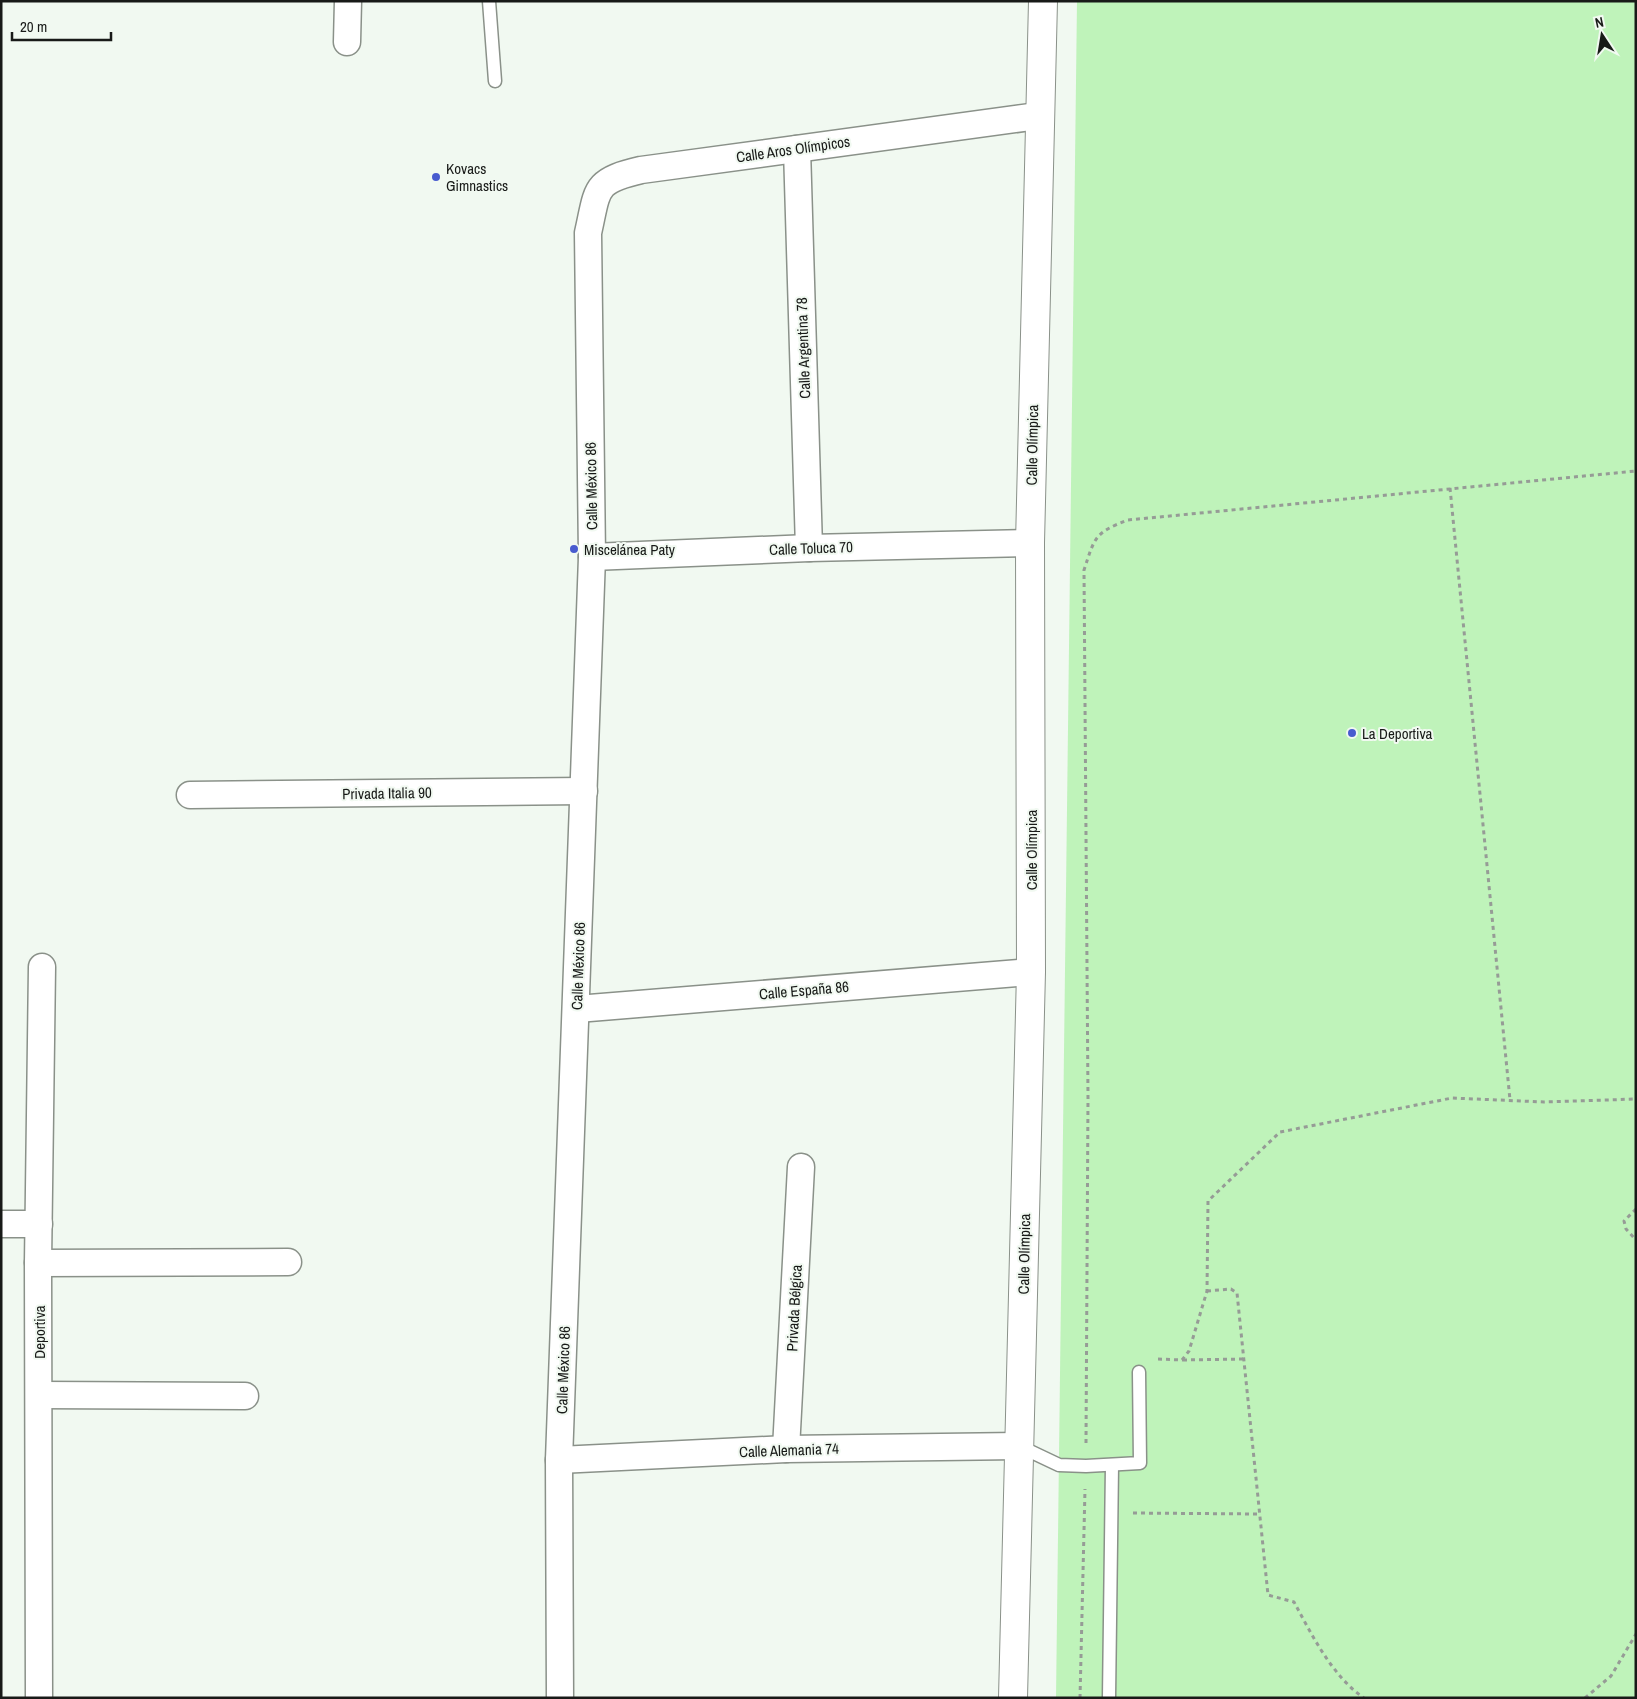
<svg xmlns="http://www.w3.org/2000/svg" width="1637" height="1699" font-family="'Archivo Narrow',sans-serif">
	<style>
		.green { fill: #bff3ba }
		.lines { fill: none; stroke-linecap: round; stroke-linejoin: round }
		.service-casing { stroke: #8a9189; stroke-width: 15 }
		.minor-casing { stroke: #8a9189; stroke-width: 29 }
		.tertiary-casing { stroke: #8a9189; stroke-width: 30 }
		.path { stroke: #969b96; stroke-width: 3; stroke-dasharray: 4 4; stroke-linecap: butt }
		.service { stroke: #fff; stroke-width: 12 }
		.minor { stroke: #fff; stroke-width: 26 }
		.tertiary { stroke: #fff; stroke-width: 28 }
		.poi-dot { fill: #485bcf; stroke: #f1f9f1; stroke-width: 2 }
		.labels { text-anchor: middle; dominant-baseline: central; stroke-width: 4; stroke-linejoin: round; paint-order: stroke }
		.street-label { font-size: 15px; fill: #181a18; stroke: #f1f9f1 }
		.poi-label { font-size: 15px; fill: #181a18; stroke: #f1f9f1; text-anchor: start }
	</style>
	<rect width="100%" height="100%" fill="#f1f9f1"/>
	<polygon class="green" points="1077,1 1636,1 1636,1698 1056,1698"/>
	<g class="lines">
		<defs>
			<g id="service">
				<polyline points="489,1 495,81"/>
				<polyline points="1019,1446 1059,1465 1086,1466 1140,1463 1139,1372"/>
				<polyline points="1109,1698 1112,1465"/>
			</g>
			<g id="minor">
				<polyline points="347,42 348,1"/>
				<polyline points="797,149 809,548"/>
				<polyline points="592,557 809,548 1030,543"/>
				<polyline points="190,795 584,791"/>
				<polyline points="577,1009 1031,972"/>
				<polyline points="1,1224 39,1224"/>
				<polyline points="38,1263 288,1262"/>
				<polyline points="39,1395 245,1396"/>
				<polyline points="786,1449 801,1167"/>
				<polyline points="559,1460 786,1449 1019,1446"/>
				<polyline points="39,1698 38,1263 42,967"/>
				<path d="M560,1698l-1,-238 33,-903 -4,-324c10,-44 5,-52 53,-63l397,-54"/>
			</g>
			<polyline id="tertiary" points="1013,1698 1031,972 1030,543 1043,1"/>
		</defs>
		<use href="#service" class="service-casing"/>
		<use href="#minor" class="minor-casing"/>
		<use href="#tertiary" class="tertiary-casing"/>
		<g class="path">
			<polyline points="1450,488 1510,1100"/>
			<polyline points="1636,1209 1624,1221 1626,1229 1636,1240"/>
			<path d="M1207,1291l24,-2 6,4 31,302 26,7c18,33 38,74 70,96"/>
			<polyline points="1158,1359 1182,1360 1189,1351 1207,1291 1208,1201 1280,1132 1452,1098 1544,1102 1636,1099"/>
			<polyline points="1183,1360 1245,1359"/>
			<path d="M1086,1443l2,-345 -4,-528c11,-33 10,-37 44,-50l508,-49"/>
			<polyline points="1133,1513 1260,1514"/>
			<polyline points="1080,1698 1085,1489"/>
			<polyline points="1585,1698 1611,1676 1636,1634"/>
		</g>
		<use href="#service" class="service"/>
		<use href="#minor" class="minor"/>
		<use href="#tertiary" class="tertiary"/>
	</g>
	<g class="poi-dot">
		<circle cx="436" cy="177" r="5"/>
		<circle cx="574" cy="549" r="5"/>
		<circle cx="1352" cy="733" r="5"/>
	</g>
	<g class="labels">
		<g class="street-label">
			<text transform="translate(793 149) rotate(-8)">Calle Aros Olímpicos</text>
			<text transform="translate(803 348) rotate(-92)">Calle Argentina 78</text>
			<text transform="translate(1032 445) rotate(-89)">Calle Olímpica</text>
			<text transform="translate(591 486) rotate(-91)">Calle México 86</text>
			<text transform="translate(811 548) rotate(-2)">Calle Toluca 70</text>
			<text transform="translate(387 793) rotate(-1)">Privada Italia 90</text>
			<text transform="translate(1031 850) rotate(-90)">Calle Olímpica</text>
			<text transform="translate(578 966) rotate(-88)">Calle México 86</text>
			<text transform="translate(804 990) rotate(-5)">Calle España 86</text>
			<text transform="translate(1024 1254) rotate(-89)">Calle Olímpica</text>
			<text transform="translate(794 1308) rotate(-87)">Privada Bélgica</text>
			<text transform="translate(39 1332) rotate(-90)">Deportiva</text>
			<text transform="translate(563 1370) rotate(-88)">Calle México 86</text>
			<text transform="translate(789 1450) rotate(-2)">Calle Alemania 74</text>
		</g>
		<g class="poi-label">
			<text x="446" y="168">Kovacs<tspan x="446" dy="17">Gimnastics</tspan></text>
			<text x="584" y="549">Miscelánea Paty</text>
			<text x="1362" y="733">La Deportiva</text>
		</g>
	</g>
	<rect width="1637" height="1699" fill="none" stroke="#181a18" stroke-width="5"/>
	<g transform="translate(1602 35) rotate(348)" stroke="#f1f9f1" stroke-width="4" paint-order="stroke">
	<path d="M0-4L9 19L0 12L-9 19Z" fill="#181a18"/>
	<text y="-8" font-size="14" font-weight="bold" text-anchor="middle" fill="#181a18">N</text>
	</g>
	<path d="M12 32v8h99v-8" fill="none" stroke="#181a18" stroke-width="2.5"/>
	<text x="20" y="32" font-size="15" fill="#181a18" stroke="#f1f9f1" stroke-width="4" paint-order="stroke">20 m</text>
</svg>
